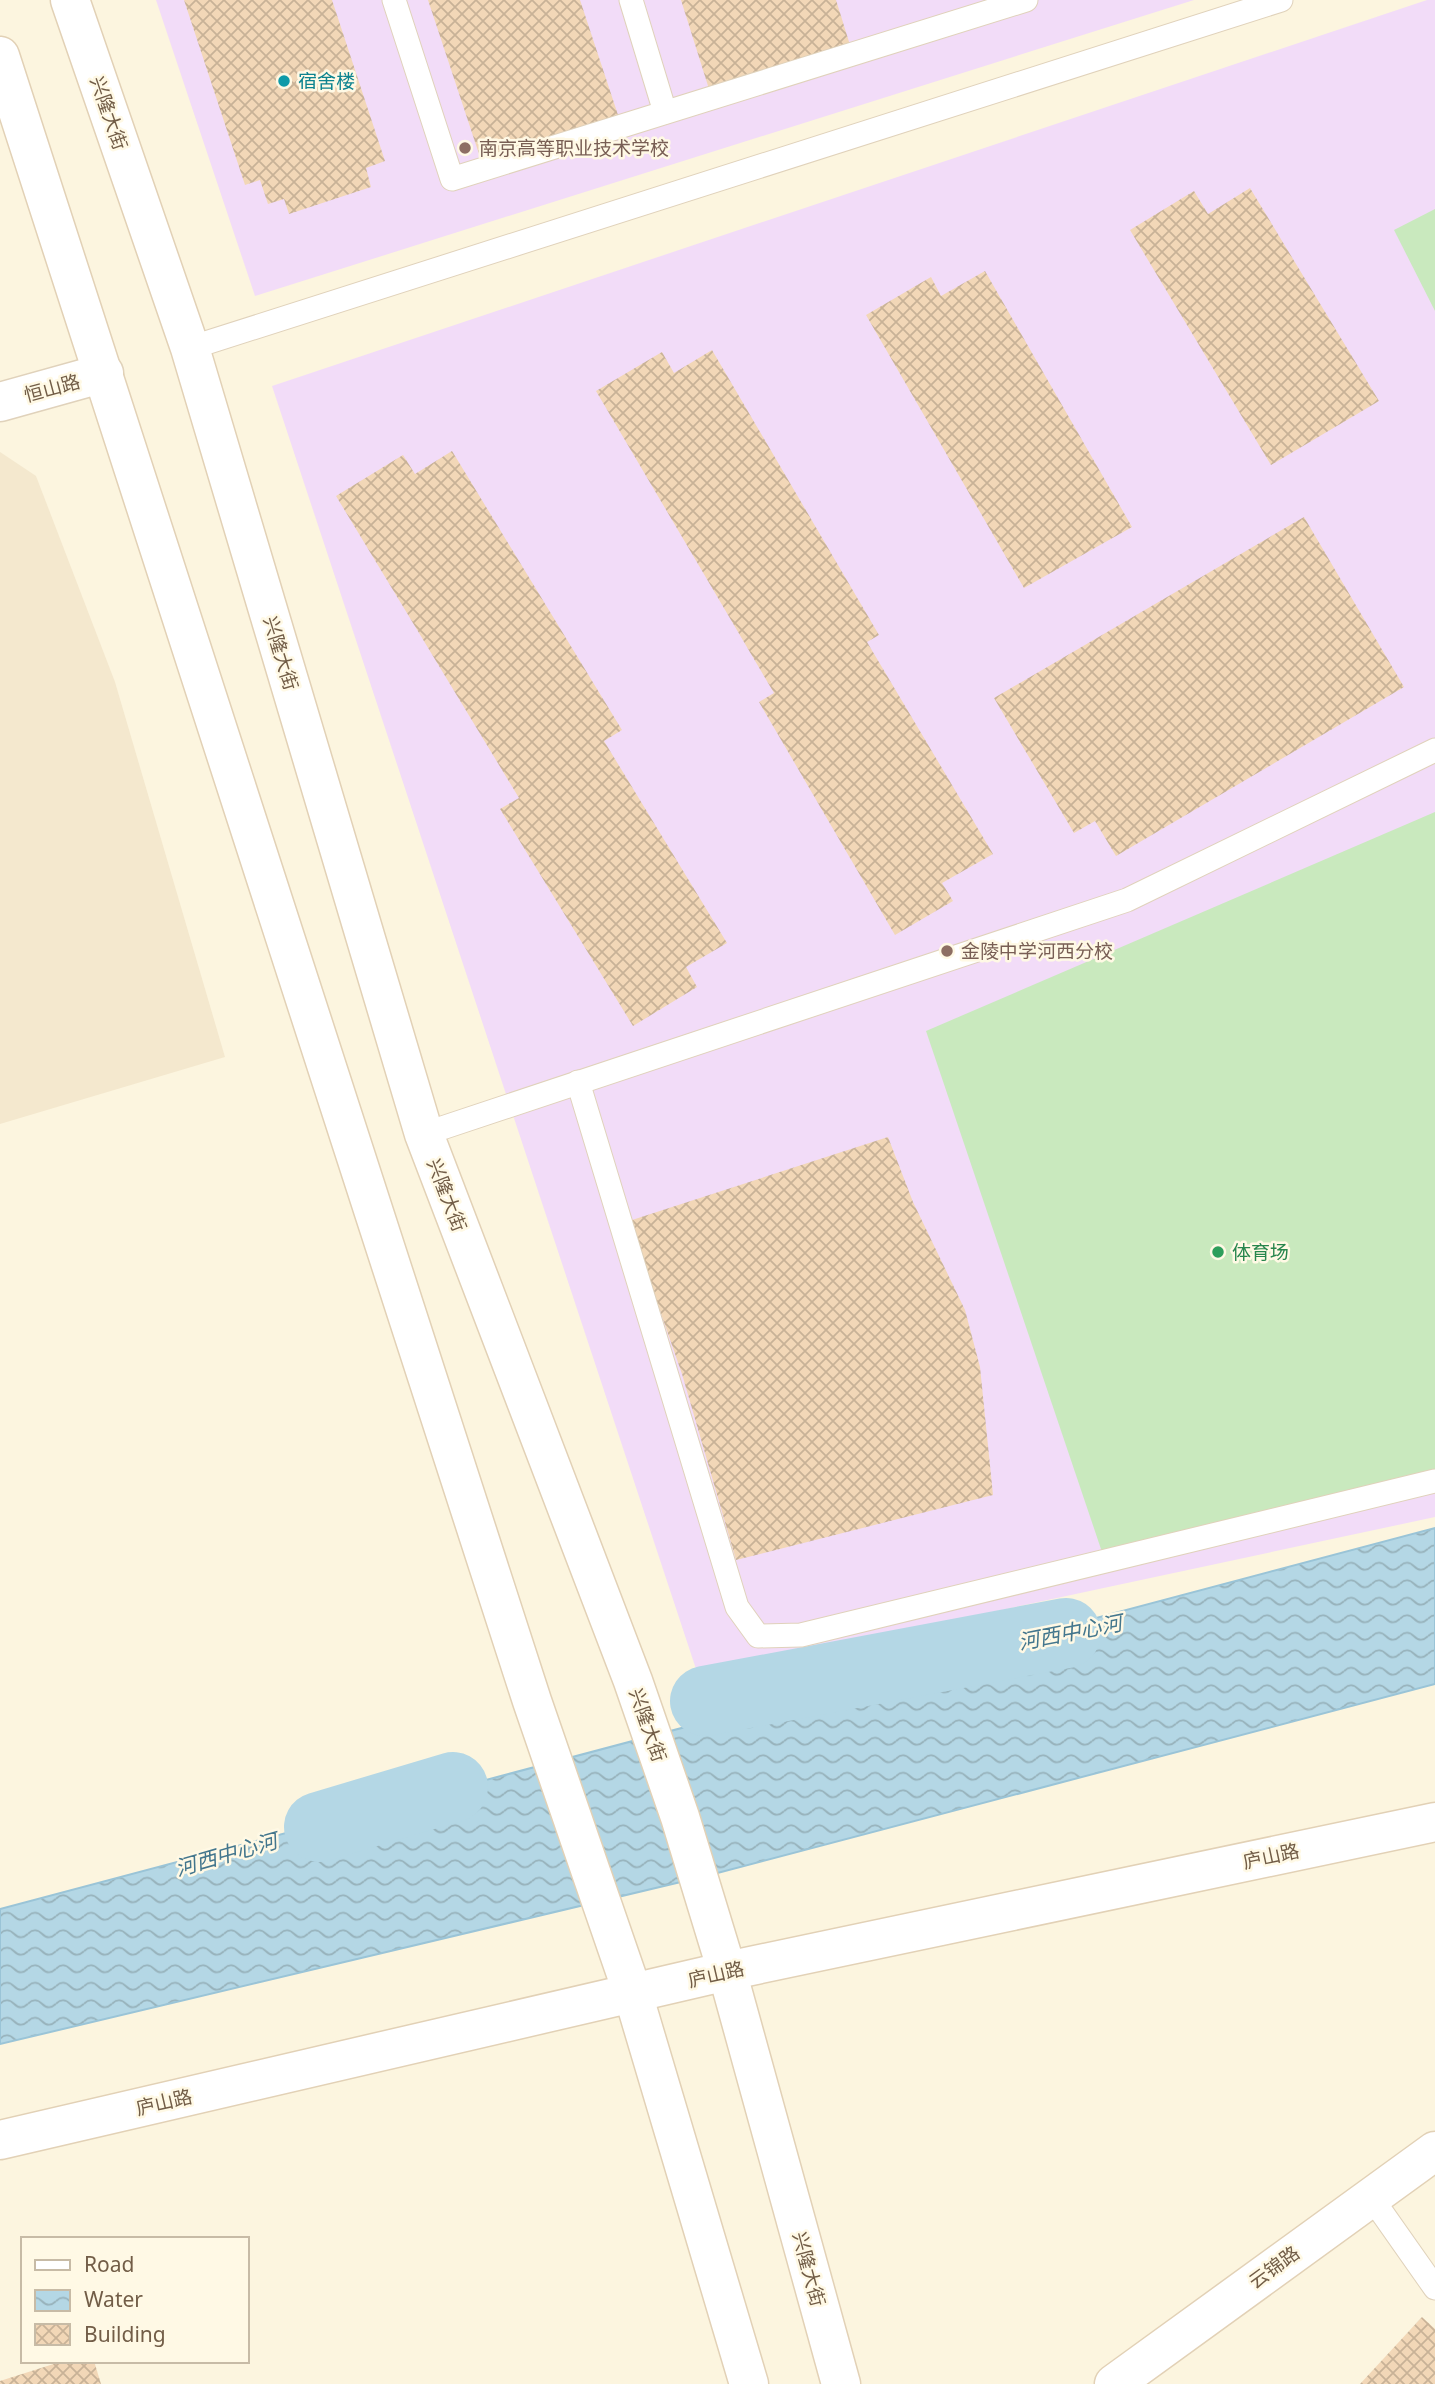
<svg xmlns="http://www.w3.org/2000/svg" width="1435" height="2384" font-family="'Noto Sans','Noto Sans SC',sans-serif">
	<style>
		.residential { fill: #f4e8ce }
		.education { fill: #f2dcf8 }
		.garden { fill: #c9e9be }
		.water { fill: url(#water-waves); stroke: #9ac4d7; stroke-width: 2 }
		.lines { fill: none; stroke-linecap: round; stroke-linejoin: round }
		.river { stroke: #b4d7e5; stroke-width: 70 }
		.building { fill: url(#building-cross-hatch) }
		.lane-casing { stroke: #e0d2bb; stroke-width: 25 }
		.street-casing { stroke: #e0d2bb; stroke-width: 41 }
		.secondary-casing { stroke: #e2d1b6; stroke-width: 41 }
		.lane { stroke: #fff; stroke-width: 23 }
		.street { stroke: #fff; stroke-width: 38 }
		.secondary { stroke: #fff; stroke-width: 38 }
		.culture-dot { fill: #0f9aa8; stroke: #fff9e5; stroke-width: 2.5 }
		.education-dot { fill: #8d6e63; stroke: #fff9e5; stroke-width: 2.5 }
		.leisure-dot { fill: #2e9e5b; stroke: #fff9e5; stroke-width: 2.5 }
		.labels { text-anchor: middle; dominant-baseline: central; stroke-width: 5; stroke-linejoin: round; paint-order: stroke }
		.culture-label { font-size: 19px; fill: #0d838f; stroke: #fff9e5; text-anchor: start }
		.street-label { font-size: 19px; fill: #725d47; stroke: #fff9e5 }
		.education-label { font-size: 19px; fill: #785e54; stroke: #fff9e5; text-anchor: start }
		.leisure-label { font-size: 19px; fill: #27864d; stroke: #fff9e5; text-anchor: start }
		.water-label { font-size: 21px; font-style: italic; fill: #43768d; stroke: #fff9e5 }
	</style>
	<defs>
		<pattern id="water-waves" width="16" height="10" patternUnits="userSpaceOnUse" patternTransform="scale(1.75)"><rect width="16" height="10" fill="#b4d7e5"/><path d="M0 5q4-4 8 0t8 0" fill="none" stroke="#97b2bb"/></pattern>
		<pattern id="building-cross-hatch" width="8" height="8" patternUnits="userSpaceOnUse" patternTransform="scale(1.75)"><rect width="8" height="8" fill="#f2d7b7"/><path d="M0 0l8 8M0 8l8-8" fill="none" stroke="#c8b297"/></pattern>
	</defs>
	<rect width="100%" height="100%" fill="#fcf5df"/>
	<polygon class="residential" points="0,452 36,476 115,682 225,1057 0,1124"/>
	<g class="education">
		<polygon points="156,0 1194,0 255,296"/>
		<polygon points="1427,0 1435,0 1435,1517 698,1675 272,386"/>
	</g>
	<g class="garden">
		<polygon points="1435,209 1435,311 1394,230"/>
		<polygon points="1435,812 1435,1473 1102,1552 926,1031"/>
	</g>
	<polygon class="water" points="1435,1528 1435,1684 706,1876 0,2044 0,1909"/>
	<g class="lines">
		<g class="river">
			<polyline points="705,1701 1066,1633"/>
			<polyline points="319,1827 453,1787"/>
		</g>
	</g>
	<g class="building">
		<polygon points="184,0 332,0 385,161 366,168 371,187 289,214 284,199 268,204 260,180 245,185"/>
		<polygon points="428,0 580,0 618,115 481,160"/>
		<polygon points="681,0 836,0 850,45 709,89"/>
		<polygon points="1250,188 1379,401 1271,465 1130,230 1194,191 1208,214"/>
		<polygon points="985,271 1132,527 1024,588 866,315 931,277 941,296"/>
		<polygon points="712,350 879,635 867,642 993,854 942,883 953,901 895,935 759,702 774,693 596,391 662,352 674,373"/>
		<polygon points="452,451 622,730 604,741 727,943 686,967 697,987 633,1026 500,809 519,798 336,496 403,455 415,474"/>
		<polygon points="1304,517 1404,687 1116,856 1095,821 1074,833 994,698"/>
		<polygon points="888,1137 913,1202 965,1310 980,1367 993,1495 736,1560 682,1374 629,1221"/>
		<polygon points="1422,2317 1435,2329 1435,2384 1360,2384"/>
		<polygon points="63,2361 94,2361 101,2384 0,2384 0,2381"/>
	</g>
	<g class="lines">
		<defs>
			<g id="lane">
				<polyline points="394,0 452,179 1026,0"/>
				<polyline points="631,0 665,112"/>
				<polyline points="190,348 1281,0"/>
				<polyline points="578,1082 737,1607 758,1636 801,1635 1435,1481"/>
				<polyline points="424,1134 1127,900 1435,750"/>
				<polyline points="1371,2197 1435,2288"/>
			</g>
			<polyline id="street" points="0,402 104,373"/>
			<g id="secondary">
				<polyline points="70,0 190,348 424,1134 633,1681 680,1817 727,1971 841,2384"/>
				<polyline points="0,56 532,1701 633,1994 749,2384"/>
				<polyline points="0,2140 727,1971 1435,1822"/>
				<polyline points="1114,2384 1435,2151"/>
			</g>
		</defs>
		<use href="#lane" class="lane-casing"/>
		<use href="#street" class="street-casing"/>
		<use href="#secondary" class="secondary-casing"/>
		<use href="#lane" class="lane"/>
		<use href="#street" class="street"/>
		<use href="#secondary" class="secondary"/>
	</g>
	<circle class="culture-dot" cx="284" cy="81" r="7"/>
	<g class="education-dot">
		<circle cx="465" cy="148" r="7"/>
		<circle cx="947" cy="951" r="7"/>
	</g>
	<circle class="leisure-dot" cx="1218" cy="1252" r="7"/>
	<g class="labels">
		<g class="culture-label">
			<text x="298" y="81">宿舍楼</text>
		</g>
		<g class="street-label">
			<text transform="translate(109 113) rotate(71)">兴隆大街</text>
			<text transform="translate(52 388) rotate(-15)">恒山路</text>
			<text transform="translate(281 653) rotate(73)">兴隆大街</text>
			<text transform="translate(447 1195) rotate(69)">兴隆大街</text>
			<text transform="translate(648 1725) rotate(71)">兴隆大街</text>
			<text transform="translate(1271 1856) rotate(-12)">庐山路</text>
			<text transform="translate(716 1974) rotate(-13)">庐山路</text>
			<text transform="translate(164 2102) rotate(-13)">庐山路</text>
			<text transform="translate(1274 2267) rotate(-36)">云锦路</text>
			<text transform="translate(809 2269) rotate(75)">兴隆大街</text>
		</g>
		<g class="education-label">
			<text x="479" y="148">南京高等职业技术学校</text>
			<text x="961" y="951">金陵中学河西分校</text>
		</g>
		<g class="leisure-label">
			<text x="1232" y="1252">体育场</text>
		</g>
		<g class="water-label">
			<text transform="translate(1070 1632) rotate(-11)">河西中心河</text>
			<text transform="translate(226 1854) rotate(-16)">河西中心河</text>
		</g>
	</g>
	<rect x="21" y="2237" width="228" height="126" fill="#fff9e5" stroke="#c7bba6" stroke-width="2"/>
	<rect x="35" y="2260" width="35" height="10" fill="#ffffff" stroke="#c7bba6" stroke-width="2"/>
	<text x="84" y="2272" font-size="21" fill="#725d47">Road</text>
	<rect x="35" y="2290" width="35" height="21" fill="url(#water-waves)" stroke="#c7bba6" stroke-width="2"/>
	<text x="84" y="2307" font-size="21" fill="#725d47">Water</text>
	<rect x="35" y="2324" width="35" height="21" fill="url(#building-cross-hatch)" stroke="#c7bba6" stroke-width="2"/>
	<text x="84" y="2342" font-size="21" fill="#725d47">Building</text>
</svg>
